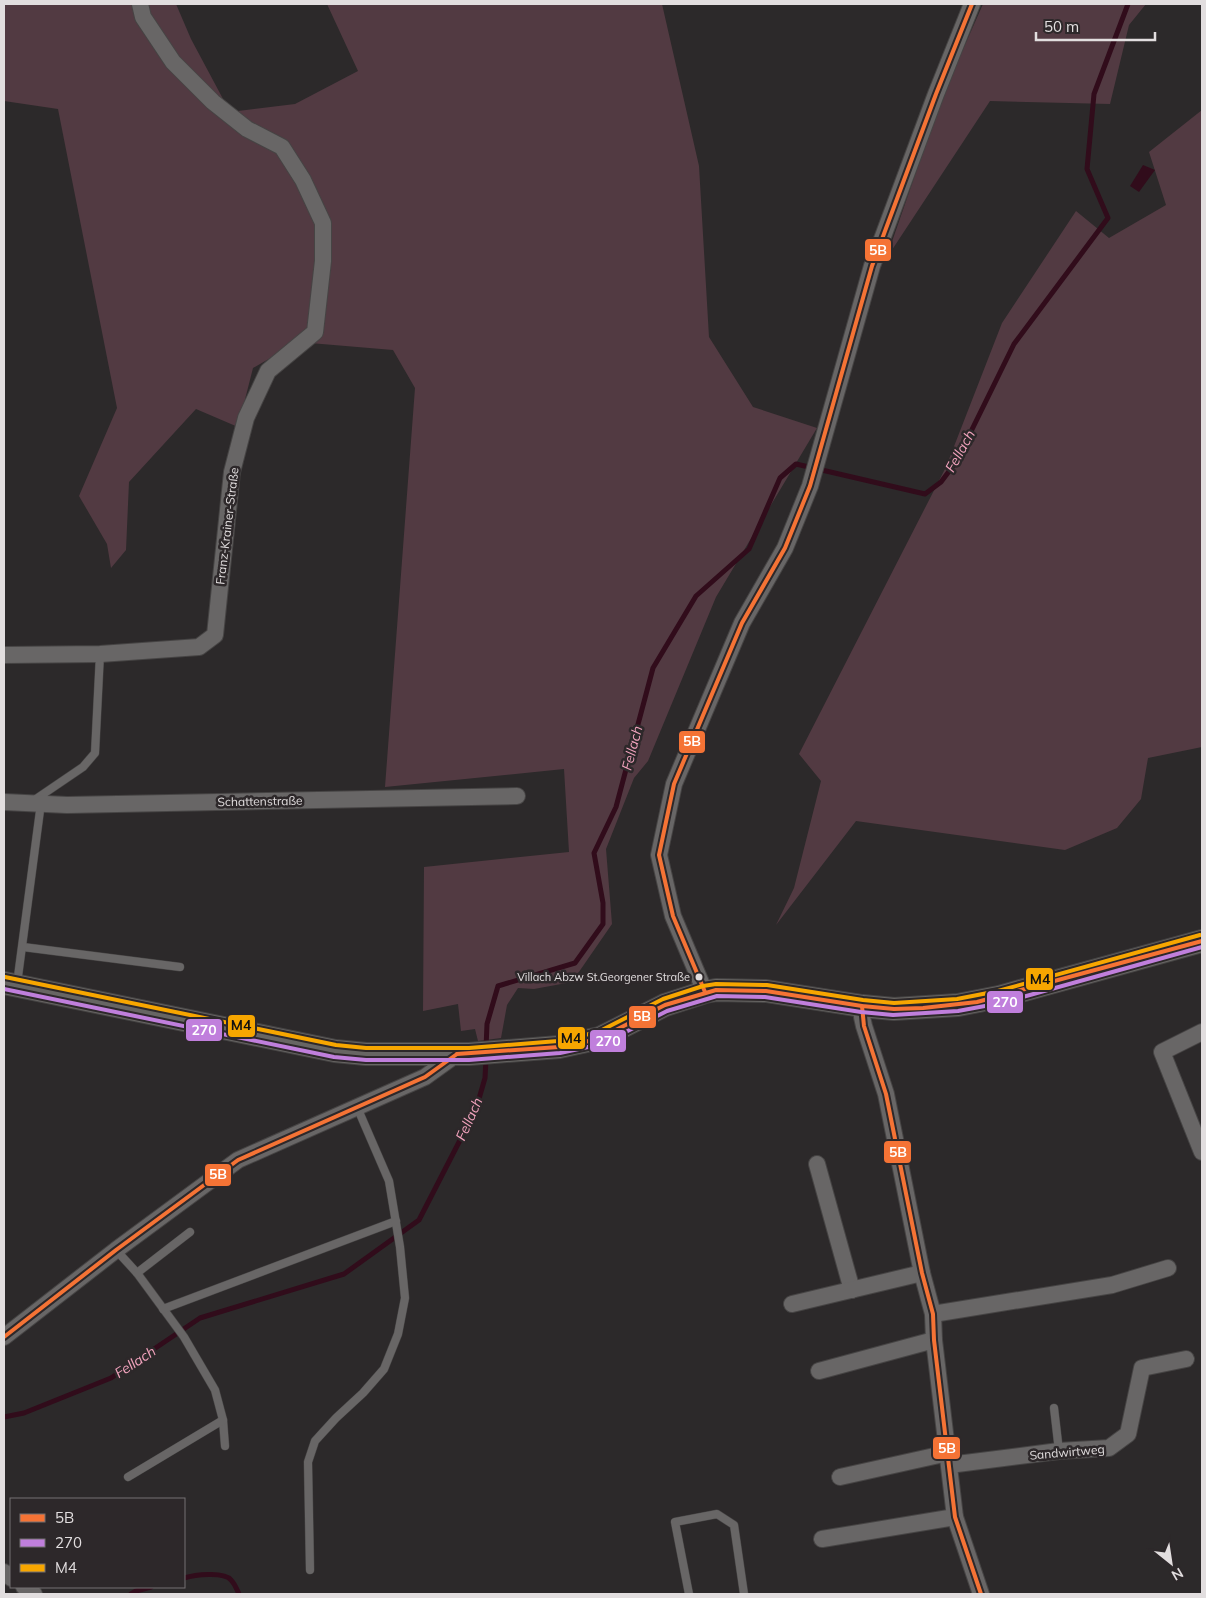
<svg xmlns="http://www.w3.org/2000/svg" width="1206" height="1598" font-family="Mulish,sans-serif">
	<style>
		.green { fill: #523a42 }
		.water { fill: #310c1b }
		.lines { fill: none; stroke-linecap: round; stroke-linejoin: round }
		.stream { stroke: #310c1b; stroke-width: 5 }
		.service-casing { stroke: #464444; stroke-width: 9 }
		.minor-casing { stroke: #464444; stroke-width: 18 }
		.secondary-casing { stroke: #464444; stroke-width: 24 }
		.service { stroke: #686666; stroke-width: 8 }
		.minor { stroke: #686666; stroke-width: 16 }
		.secondary { stroke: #676563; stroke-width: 22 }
		.bus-1-casing { stroke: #2d282a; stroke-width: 8 }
		.bus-2-casing { stroke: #2d282a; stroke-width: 8 }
		.bus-3-casing { stroke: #2d282a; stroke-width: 8 }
		.bus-1 { stroke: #f57335; stroke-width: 4 }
		.bus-2 { stroke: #c07fdc; stroke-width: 4 }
		.bus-3 { stroke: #f7a600; stroke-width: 4 }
		.bus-dot { fill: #e2dedf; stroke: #2d282a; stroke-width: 2 }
		.labels { text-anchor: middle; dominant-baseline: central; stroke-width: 5; stroke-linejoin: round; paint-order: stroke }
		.bus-label { font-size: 11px; fill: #e2dedf; stroke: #2d282a; text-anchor: end }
		.street-label { font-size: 12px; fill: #e2dedf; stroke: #2d282a }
		.water-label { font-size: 14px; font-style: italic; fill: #f3a4be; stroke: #2d282a }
		.line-badge { stroke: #2d282a; stroke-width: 2 }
		.badge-label { font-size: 14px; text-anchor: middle; font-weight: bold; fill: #fff }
		.pale-badge-label { font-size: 14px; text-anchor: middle; font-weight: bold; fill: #111 }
	</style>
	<rect width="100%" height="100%" fill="#2c292a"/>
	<g class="green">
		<polygon points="4,4 176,4 191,39 230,112 295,104 358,71 327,4 662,4 699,166 709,337 753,407 817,428 716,597 648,761 634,778 606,849 612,924 572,982 534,989 518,988 507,1005 501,1038 478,1041 475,1029 461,1031 458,1004 423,1011 424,867 569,852 564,769 385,787 415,388 393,350 298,342 253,368 238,427 196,409 129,482 126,550 111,568 107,544 79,496 117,408 58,109 4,101"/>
		<polygon points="983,4 1146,4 1129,25 1110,104 990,101 886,259 942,97"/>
		<polygon points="1202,110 1202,747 1148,758 1141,799 1117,828 1065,850 856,821 776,925 794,888 821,781 799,754 946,467 1002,323 1076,211 1109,238 1166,205 1149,152"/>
	</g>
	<polygon class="water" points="1143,165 1155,170 1139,192 1130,186"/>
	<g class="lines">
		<g class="stream">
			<polyline points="486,1048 487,1024 498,986 575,963 603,924 603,903 594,853 616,807 653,668 696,596 749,549 780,478 796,464 925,494 941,482 956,462 1014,344 1108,218 1087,169 1094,94 1128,4"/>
			<polyline points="4,1417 24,1413 111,1378 200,1318 344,1274 419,1220 476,1109 485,1078 486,1059"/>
			<path d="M184,1578c10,-3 40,-7 47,2 4,4 6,10 8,14"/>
			<polyline points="131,1594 136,1591 151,1587"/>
		</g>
		<defs>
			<g id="service">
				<polyline points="33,801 83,767 95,753 100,654"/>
				<polyline points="23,947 180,967"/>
				<polyline points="17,984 41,803"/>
				<polyline points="116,1250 137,1273 184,1337 215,1390 223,1420 225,1446"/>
				<polyline points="137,1273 190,1232"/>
				<polyline points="163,1309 396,1221"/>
				<polyline points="1054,1408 1059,1451"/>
				<polyline points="128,1477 223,1420"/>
				<polyline points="310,1570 308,1462 315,1441 336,1418 363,1393 384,1369 398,1334 405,1298 400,1247 389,1181 357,1107"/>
				<polyline points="689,1594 675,1522 717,1514 734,1525 744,1594"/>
			</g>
			<g id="minor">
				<polyline points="4,655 100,654 199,647 215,635 232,472 246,418 268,371 315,332 323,261 323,223 303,180 282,147 247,129 213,102 173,62 143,17 140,4"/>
				<polyline points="4,802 67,805 517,796"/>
				<polyline points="705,992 673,916 659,855 674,784 742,623 785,548 810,486 872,266 936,94 972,4"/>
				<polyline points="862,1006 862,1017 864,1026 886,1094 922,1273 933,1314 934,1340 955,1517 981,1594"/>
				<polyline points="1202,1032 1162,1052 1202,1152"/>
				<polyline points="817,1164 852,1290"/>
				<polyline points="792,1304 922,1273"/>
				<polyline points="933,1314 1112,1285 1168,1268"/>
				<polyline points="4,1337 116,1250 238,1160 425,1077 457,1054"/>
				<polyline points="819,1371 934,1340"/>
				<polyline points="949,1465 1059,1451 1109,1448 1128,1434 1142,1368 1186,1359"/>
				<polyline points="840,1477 948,1453"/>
				<polyline points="822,1539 955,1517"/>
				<polyline points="4,1572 11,1578"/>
				<polyline points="24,1587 34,1594"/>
			</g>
			<polyline id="secondary" points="4,983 335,1051 366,1054 469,1054 559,1047 600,1038 665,1005 705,992 716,990 766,991 862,1006 894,1009 958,1005 999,997 1202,941"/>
		</defs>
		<use href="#service" class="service-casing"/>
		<use href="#minor" class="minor-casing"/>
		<use href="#secondary" class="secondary-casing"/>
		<use href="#service" class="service"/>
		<use href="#minor" class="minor"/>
		<use href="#secondary" class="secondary"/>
		<defs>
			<g id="bus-1">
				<polyline points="705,992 673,916 659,855 674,784 742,623 785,548 810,486 872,266 936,94 972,4"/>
				<polyline points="862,1006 864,1026 886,1094 922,1273 933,1314 934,1340 955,1517 981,1594"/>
				<polyline points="457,1054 559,1047 581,1043 600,1038 665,1005 716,990 766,991 862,1006 894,1009 923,1008 977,1002 1202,941"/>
				<polyline points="4,1337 116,1250 238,1160 425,1077 457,1054"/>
			</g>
			<polyline id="bus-2" points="4,989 334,1057 366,1060 469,1060 560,1053 602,1044 667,1011 717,996 765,997 861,1012 893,1015 958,1011 1001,1003 1202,947"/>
			<polyline id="bus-3" points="5,977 336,1045 366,1048 469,1048 558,1041 598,1032 663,999 703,986 716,984 767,985 863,1000 894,1003 957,999 998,991 1200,935"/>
		</defs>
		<use href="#bus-1" class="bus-1-casing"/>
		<use href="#bus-2" class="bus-2-casing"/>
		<use href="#bus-3" class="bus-3-casing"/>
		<use href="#bus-1" class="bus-1"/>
		<use href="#bus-2" class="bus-2"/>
		<use href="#bus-3" class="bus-3"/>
	</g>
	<circle class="bus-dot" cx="699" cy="977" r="4.5"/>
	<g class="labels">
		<g class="bus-label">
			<text x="690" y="977">Villach Abzw St.Georgener Straße</text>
		</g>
		<g class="street-label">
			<text transform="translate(227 526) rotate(-83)">Franz-Krainer-Straße</text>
			<text transform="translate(260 801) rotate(-1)">Schattenstraße</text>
			<text transform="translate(1067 1452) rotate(-5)">Sandwirtweg</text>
		</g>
		<g class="water-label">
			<text transform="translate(960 451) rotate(-61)">Fellach</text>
			<text transform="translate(632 748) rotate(-75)">Fellach</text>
			<text transform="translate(469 1119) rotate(-66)">Fellach</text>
			<text transform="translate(135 1362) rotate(-33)">Fellach</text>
		</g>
	</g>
	<g class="line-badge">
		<rect x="864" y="238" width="28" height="24" rx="5" fill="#f57335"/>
		<rect x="678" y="730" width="28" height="24" rx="5" fill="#f57335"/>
		<rect x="1025" y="967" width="29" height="24" rx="5" fill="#f7a600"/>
		<rect x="986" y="990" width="38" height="24" rx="5" fill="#c07fdc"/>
		<rect x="628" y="1005" width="29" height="24" rx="5" fill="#f57335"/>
		<rect x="227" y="1014" width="29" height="24" rx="5" fill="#f7a600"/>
		<rect x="185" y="1018" width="38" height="24" rx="5" fill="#c07fdc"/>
		<rect x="557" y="1026" width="29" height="24" rx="5" fill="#f7a600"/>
		<rect x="589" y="1029" width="38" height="24" rx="5" fill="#c07fdc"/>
		<rect x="883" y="1140" width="29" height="24" rx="5" fill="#f57335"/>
		<rect x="204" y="1163" width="28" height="24" rx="5" fill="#f57335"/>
		<rect x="932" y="1436" width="29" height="24" rx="5" fill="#f57335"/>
	</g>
	<g class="badge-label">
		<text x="878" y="255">5B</text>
		<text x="692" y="746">5B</text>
		<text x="1005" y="1007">270</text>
		<text x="642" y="1021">5B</text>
		<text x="204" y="1035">270</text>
		<text x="608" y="1046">270</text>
		<text x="898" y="1157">5B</text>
		<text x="218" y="1179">5B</text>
		<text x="947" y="1453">5B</text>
	</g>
	<g class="pale-badge-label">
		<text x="1040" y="984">M4</text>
		<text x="241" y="1030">M4</text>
		<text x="571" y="1043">M4</text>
	</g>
	<rect width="1206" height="1598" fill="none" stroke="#e2dedf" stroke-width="10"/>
	<rect x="10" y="1498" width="175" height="90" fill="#2d282a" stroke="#757172"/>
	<rect x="20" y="1514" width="25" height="8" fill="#f57335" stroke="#757172"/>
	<text x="55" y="1523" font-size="15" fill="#e2dedf">5B</text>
	<rect x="20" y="1539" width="25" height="8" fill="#c07fdc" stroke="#757172"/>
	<text x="55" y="1548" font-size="15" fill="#e2dedf">270</text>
	<rect x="20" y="1564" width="25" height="8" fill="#f7a600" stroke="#757172"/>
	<text x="55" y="1573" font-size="15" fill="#e2dedf">M4</text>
	<g transform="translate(1171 1563) rotate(150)" stroke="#2d282a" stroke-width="4" paint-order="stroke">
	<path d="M0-4L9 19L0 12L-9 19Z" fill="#e2dedf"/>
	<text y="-8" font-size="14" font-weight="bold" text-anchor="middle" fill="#e2dedf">N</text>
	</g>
	<path d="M1036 32v8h119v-8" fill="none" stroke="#e2dedf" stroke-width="2.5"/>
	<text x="1044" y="32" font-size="15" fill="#e2dedf" stroke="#2d282a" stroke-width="4" paint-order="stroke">50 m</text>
</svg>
